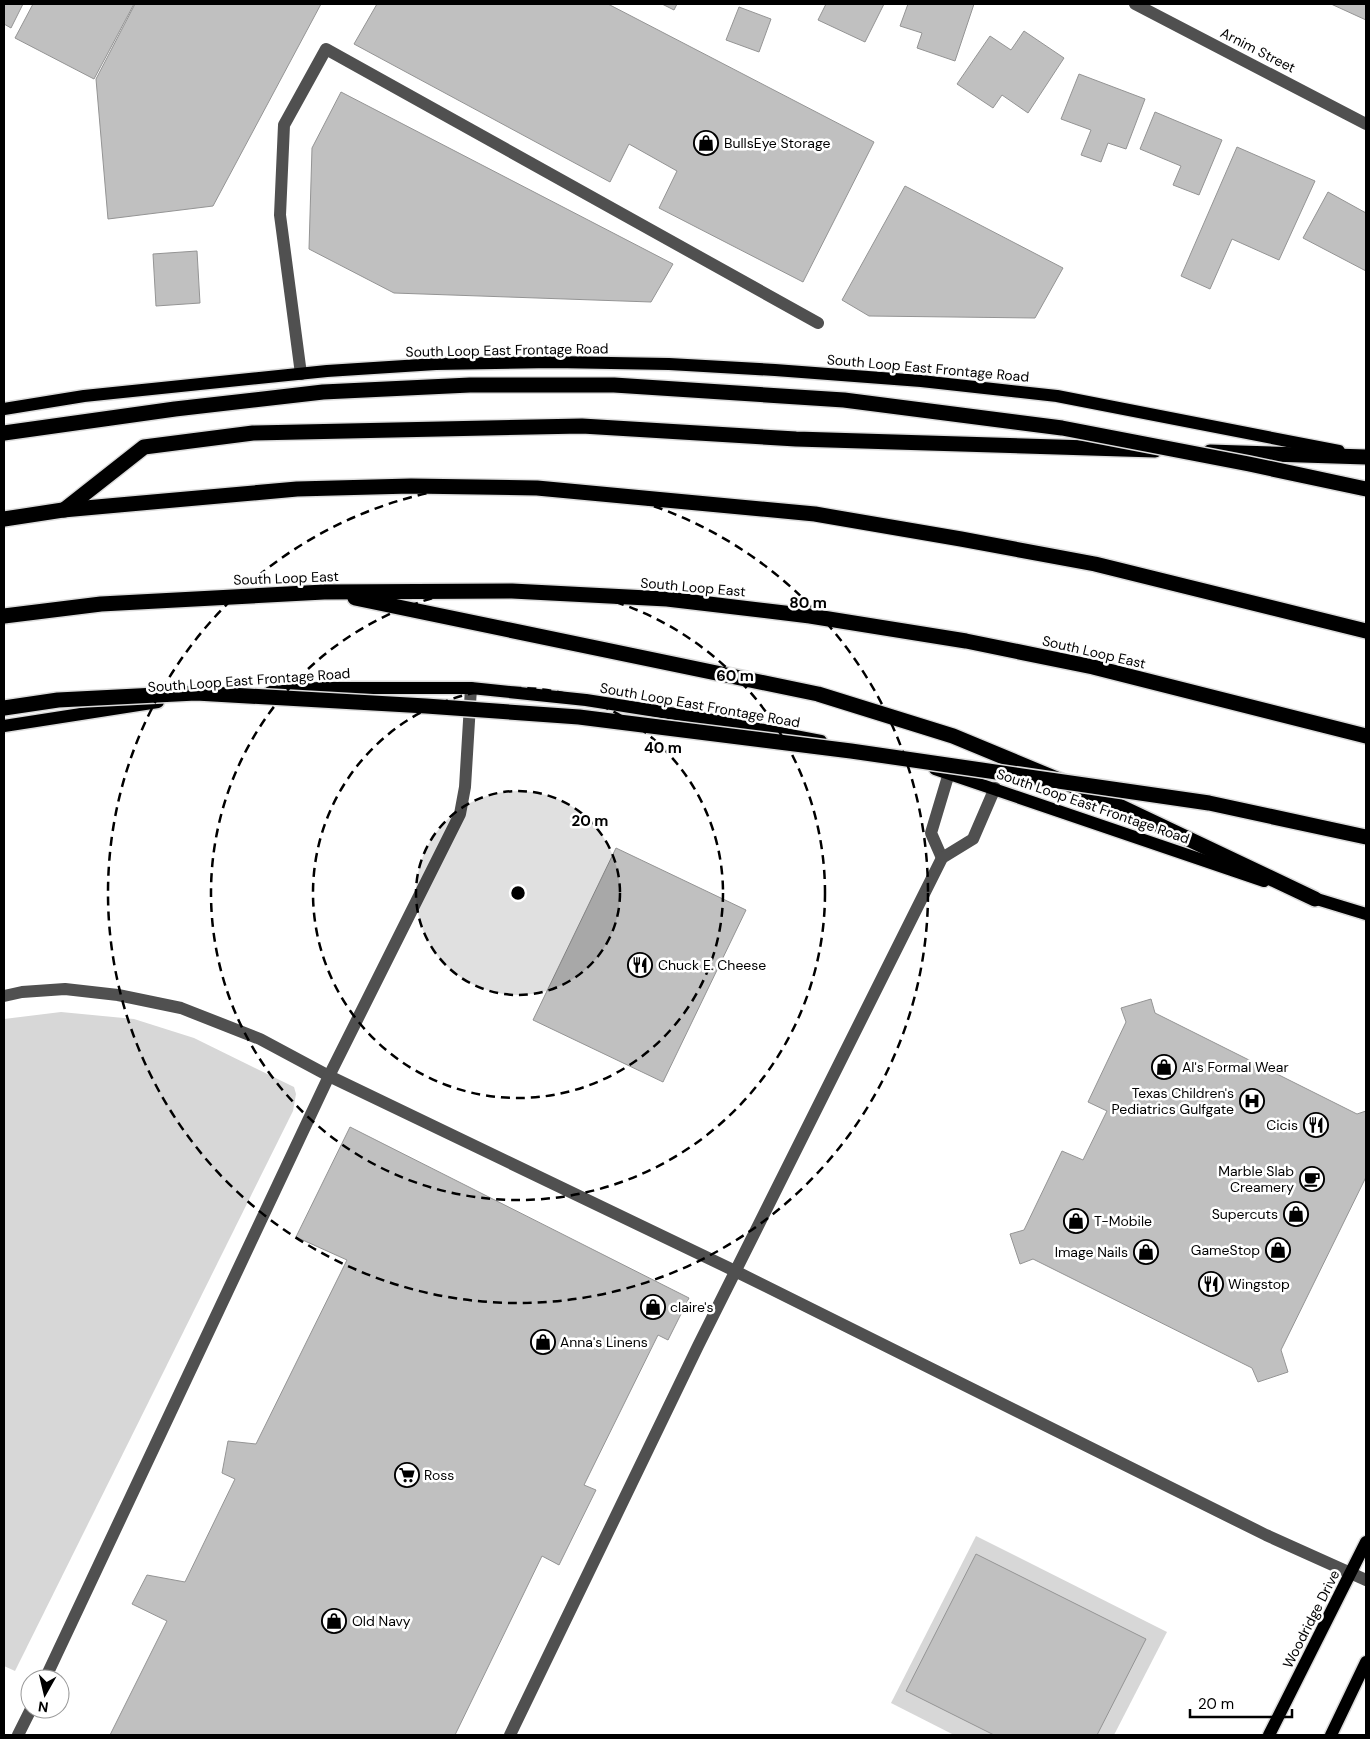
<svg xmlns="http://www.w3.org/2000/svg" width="1370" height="1739" font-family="'DM Sans',sans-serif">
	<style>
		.green { fill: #d7d7d7 }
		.building { fill: #c0c0c0; stroke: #949494 }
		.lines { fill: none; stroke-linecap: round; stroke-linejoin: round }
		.major-casing { stroke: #dbdbdb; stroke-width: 15 }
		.highway-casing { stroke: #dbdbdb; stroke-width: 18 }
		.minor { stroke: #505050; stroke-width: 12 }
		.major { stroke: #000; stroke-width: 12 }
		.highway { stroke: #000; stroke-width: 15 }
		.highway-bridge-casing { stroke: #dbdbdb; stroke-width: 18; stroke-linecap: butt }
		.highway-bridge { stroke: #000; stroke-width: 15 }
		.ring { fill: none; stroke: #000; stroke-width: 2.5; stroke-dasharray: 9 6 }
		.labels { text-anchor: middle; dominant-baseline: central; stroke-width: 5; stroke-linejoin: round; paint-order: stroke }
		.street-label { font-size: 14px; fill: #000; stroke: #fff }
		.poi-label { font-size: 14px; fill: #000; stroke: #fff; text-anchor: start }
		.centre { fill: #000; stroke: #fff; stroke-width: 2.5 }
		.ring-label { font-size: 15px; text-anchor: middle; font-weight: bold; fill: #000; stroke: #fff; stroke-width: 5; stroke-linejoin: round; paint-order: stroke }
	</style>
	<rect width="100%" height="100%" fill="#fff"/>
	<g class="green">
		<polygon points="61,1012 134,1019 194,1038 294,1087 296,1094 293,1111 15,1671 4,1666 4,1019"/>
		<polygon points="976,1536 1167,1632 1114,1735 954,1735 891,1703"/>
	</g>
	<g class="building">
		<polygon points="4,4 23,4 11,28 4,24"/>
		<polygon points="33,4 134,4 94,79 15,38"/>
		<polygon points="135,4 321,4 213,206 108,219 96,79"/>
		<polygon points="377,4 608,4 874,142 803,282 659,208 677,171 629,144 610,182 354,44"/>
		<polygon points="662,4 677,4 674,10"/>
		<polygon points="826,4 884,4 865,42 818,20"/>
		<polygon points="908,4 974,4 955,61 917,48 922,33 900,26"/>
		<polygon points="1331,4 1366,4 1366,20"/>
		<polygon points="739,7 771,19 759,52 726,40"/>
		<polygon points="1024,31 1064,58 1028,113 1002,95 993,108 957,84 990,36 1011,50"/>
		<polygon points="1079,74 1145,99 1126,149 1108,143 1101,162 1081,155 1091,130 1061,119"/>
		<polygon points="341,92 673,264 651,302 394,293 309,249 312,148"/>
		<polygon points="1155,112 1222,140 1199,195 1173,185 1181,166 1140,149"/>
		<polygon points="1237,147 1315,181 1279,260 1232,239 1210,289 1181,276"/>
		<polygon points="905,186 1063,268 1035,318 869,316 842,300"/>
		<polygon points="1328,192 1366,213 1366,271 1303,238"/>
		<polygon points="197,251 200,303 156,306 153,254"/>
		<polygon points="616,848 746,910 663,1082 533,1020"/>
		<polygon points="1151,999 1155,1013 1357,1114 1366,1111 1366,1177 1281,1350 1288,1372 1258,1382 1252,1368 1033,1259 1020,1264 1010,1234 1024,1230 1062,1151 1083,1160 1107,1111 1088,1102 1126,1022 1121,1008"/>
		<polygon points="350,1127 689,1298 668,1340 658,1335 584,1485 596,1490 559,1565 542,1556 455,1735 110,1735 167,1621 132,1604 147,1575 185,1582 235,1479 222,1473 228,1441 256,1444 347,1260 296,1237"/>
		<polygon points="976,1554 1146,1639 1097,1735 994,1735 906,1691"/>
	</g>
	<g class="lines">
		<defs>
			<g id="major">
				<polyline points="4,409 84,396 327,371 436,364 553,362 669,364 775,370 921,381 1057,396 1339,451"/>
				<polyline points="270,692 318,688 471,688 586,700 707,719 821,741"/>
				<polyline points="4,726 158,702"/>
				<polyline points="935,769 1264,881"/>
				<polyline points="1307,896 1366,914"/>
				<polyline points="1269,1735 1366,1542"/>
				<polyline points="1331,1735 1366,1662"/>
			</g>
			<g id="highway">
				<polyline points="1210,452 1366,457"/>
				<polyline points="64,510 144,447 253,433 582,426 796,439 1155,450"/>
				<polyline points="4,519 63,510 297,489 411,486 537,488 815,514 961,539 1095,564 1366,631"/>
				<polyline points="355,598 818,694 953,736 1100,797 1315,899"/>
				<polyline points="4,616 101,604 324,592 512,591 667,599 810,616 966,641 1093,667 1366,736"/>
			</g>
		</defs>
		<use href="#major" class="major-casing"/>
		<use href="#highway" class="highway-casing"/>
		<g class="minor">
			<polyline points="1135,4 1366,124"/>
			<polyline points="301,374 280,215 284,125 326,49 818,323"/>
			<polyline points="942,858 931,833 949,773"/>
			<polyline points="4,996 22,992 65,989 118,995 181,1008 260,1039 329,1076 735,1271 1266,1535 1366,1580"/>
			<polyline points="45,1679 329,1076 460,814 465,787 471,688"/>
			<polyline points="18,1735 31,1709"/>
			<polyline points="510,1735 698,1346 942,858 973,839 995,788"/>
		</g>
		<use href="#major" class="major"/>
		<use href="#highway" class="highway"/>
		<defs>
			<g id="highway-bridge">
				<polyline points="4,433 175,409 323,392 470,385 614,385 844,400 1062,428 1249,464 1366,489"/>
				<polyline points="4,708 58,700 196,693 426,706 579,717 851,751 1209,803 1366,837"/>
			</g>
		</defs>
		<use href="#highway-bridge" class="highway-bridge-casing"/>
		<use href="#highway-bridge" class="highway-bridge"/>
	</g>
	<circle cx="518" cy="893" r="102" fill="#000" fill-opacity=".12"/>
	<g class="ring">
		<circle cx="518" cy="893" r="102"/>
		<circle cx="518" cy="893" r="205"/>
		<circle cx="518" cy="893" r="307"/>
		<circle cx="518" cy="893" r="410"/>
	</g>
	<defs>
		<symbol id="shop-ring" viewBox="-11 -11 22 22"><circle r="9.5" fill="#fff" stroke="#000" stroke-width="1.5"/><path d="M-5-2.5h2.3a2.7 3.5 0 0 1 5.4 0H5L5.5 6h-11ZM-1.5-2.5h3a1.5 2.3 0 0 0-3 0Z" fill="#000"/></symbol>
		<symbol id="restaurant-ring" viewBox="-11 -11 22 22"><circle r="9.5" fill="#fff" stroke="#000" stroke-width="1.5"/><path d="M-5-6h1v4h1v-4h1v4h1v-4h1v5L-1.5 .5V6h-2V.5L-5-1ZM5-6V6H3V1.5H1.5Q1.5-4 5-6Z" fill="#000"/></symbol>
		<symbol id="hospital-ring" viewBox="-11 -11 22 22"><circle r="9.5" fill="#fff" stroke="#000" stroke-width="1.5"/><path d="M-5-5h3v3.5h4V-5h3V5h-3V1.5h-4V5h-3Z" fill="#000"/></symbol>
		<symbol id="cafe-ring" viewBox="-11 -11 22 22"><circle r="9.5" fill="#fff" stroke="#000" stroke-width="1.5"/><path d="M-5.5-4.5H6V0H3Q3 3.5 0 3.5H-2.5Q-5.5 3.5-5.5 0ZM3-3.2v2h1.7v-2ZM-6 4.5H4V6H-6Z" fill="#000"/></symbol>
		<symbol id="supermarket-ring" viewBox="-11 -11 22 22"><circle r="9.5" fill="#fff" stroke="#000" stroke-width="1.5"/><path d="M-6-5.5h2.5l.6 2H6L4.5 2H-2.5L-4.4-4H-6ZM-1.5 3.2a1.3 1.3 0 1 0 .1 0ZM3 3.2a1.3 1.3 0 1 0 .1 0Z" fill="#000"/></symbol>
	</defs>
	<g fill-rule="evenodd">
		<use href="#shop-ring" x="692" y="129" width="28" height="28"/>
		<use href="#restaurant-ring" x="626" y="951" width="28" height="28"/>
		<use href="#shop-ring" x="1150" y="1053" width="28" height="28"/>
		<use href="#hospital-ring" x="1238" y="1087" width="28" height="28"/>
		<use href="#restaurant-ring" x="1302" y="1111" width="28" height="28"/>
		<use href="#cafe-ring" x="1298" y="1165" width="28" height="28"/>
		<use href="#shop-ring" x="1282" y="1200" width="28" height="28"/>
		<use href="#shop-ring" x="1062" y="1207" width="28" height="28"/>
		<use href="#shop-ring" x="1264" y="1236" width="28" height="28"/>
		<use href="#shop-ring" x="1132" y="1238" width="28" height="28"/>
		<use href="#restaurant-ring" x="1197" y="1270" width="28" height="28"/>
		<use href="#shop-ring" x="639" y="1293" width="28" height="28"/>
		<use href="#shop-ring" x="529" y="1328" width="28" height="28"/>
		<use href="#supermarket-ring" x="393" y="1461" width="28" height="28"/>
		<use href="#shop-ring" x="320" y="1607" width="28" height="28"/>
	</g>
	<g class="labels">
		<g class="street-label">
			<text transform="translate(1258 50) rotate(27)">Arnim Street</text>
			<text transform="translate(507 350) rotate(-1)">South Loop East Frontage Road</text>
			<text transform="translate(928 368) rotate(5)">South Loop East Frontage Road</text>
			<text transform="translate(286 578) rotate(-2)">South Loop East</text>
			<text transform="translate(693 587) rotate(5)">South Loop East</text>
			<text transform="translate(1094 652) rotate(13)">South Loop East</text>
			<text transform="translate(249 680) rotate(-4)">South Loop East Frontage Road</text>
			<text transform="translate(700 705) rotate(10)">South Loop East Frontage Road</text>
			<text transform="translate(1093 806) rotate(19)">South Loop East Frontage Road</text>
			<text transform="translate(1311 1619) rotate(-63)">Woodridge Drive</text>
		</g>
		<g class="poi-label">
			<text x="724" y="143">BullsEye Storage</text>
			<text x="658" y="965">Chuck E. Cheese</text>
			<text x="1182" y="1067">Al's Formal Wear</text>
			<text x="1234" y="1093" text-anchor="end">Texas Children's<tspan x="1234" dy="16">Pediatrics Gulfgate</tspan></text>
			<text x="1298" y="1125" text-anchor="end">Cicis</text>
			<text x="1294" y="1171" text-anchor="end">Marble Slab<tspan x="1294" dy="16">Creamery</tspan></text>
			<text x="1278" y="1214" text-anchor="end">Supercuts</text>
			<text x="1094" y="1221">T-Mobile</text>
			<text x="1260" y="1250" text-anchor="end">GameStop</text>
			<text x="1128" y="1252" text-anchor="end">Image Nails</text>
			<text x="1228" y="1284">Wingstop</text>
			<text x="670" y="1307">claire's</text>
			<text x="560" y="1342">Anna's Linens</text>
			<text x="424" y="1475">Ross</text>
			<text x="352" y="1621">Old Navy</text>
		</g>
	</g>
	<circle cx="518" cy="893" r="8" class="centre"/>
	<g class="ring-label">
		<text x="808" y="608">80 m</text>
		<text x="735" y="681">60 m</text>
		<text x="663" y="753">40 m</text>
		<text x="590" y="826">20 m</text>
	</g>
	<rect width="1370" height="1739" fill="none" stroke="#000000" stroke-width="10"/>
	<g transform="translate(45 1694) rotate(188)"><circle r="24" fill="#ffffff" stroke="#999999"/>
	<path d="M0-4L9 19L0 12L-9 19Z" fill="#000000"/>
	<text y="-8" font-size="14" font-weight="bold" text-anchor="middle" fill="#000000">N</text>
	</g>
	<path d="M1190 1709v8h102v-8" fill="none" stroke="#000000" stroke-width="2.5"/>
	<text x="1198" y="1709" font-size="15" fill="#000000" stroke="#ffffff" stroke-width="4" paint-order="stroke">20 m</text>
</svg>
